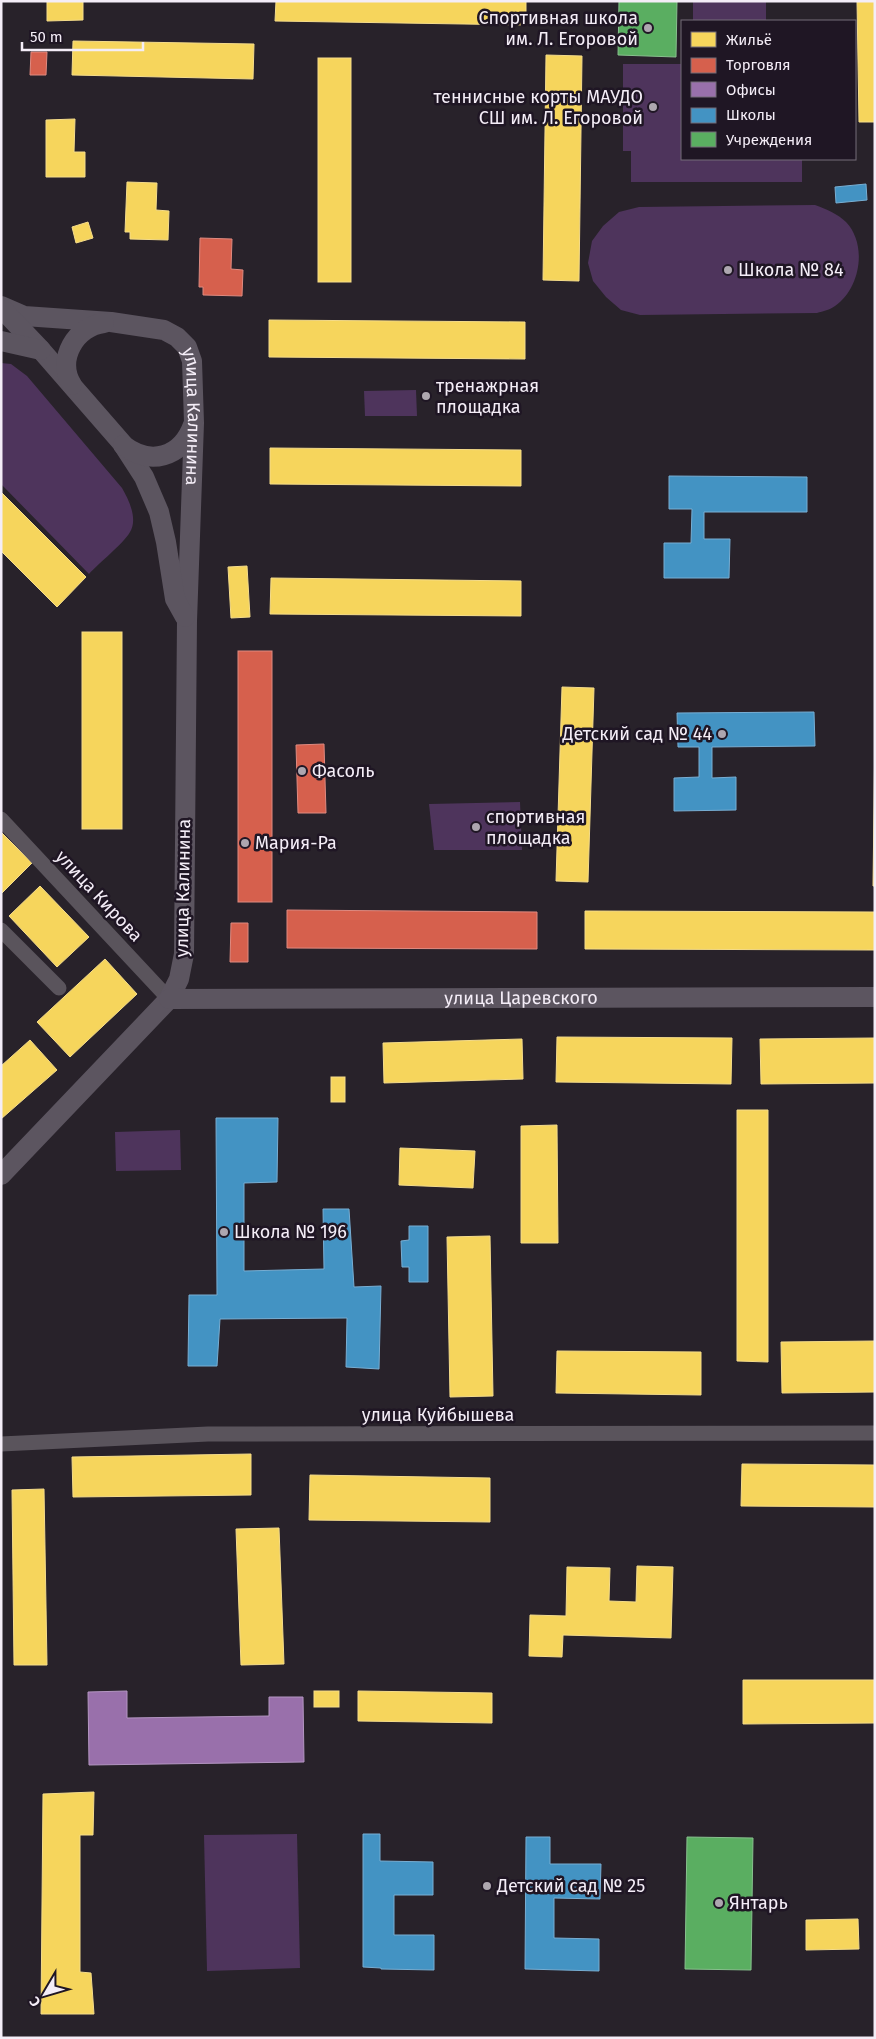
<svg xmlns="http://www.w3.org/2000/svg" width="876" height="2039" font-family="'Fira Sans',sans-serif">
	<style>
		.green { fill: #4e345c }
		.homes { fill: #f6d55c; stroke: #f5dc8a }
		.shops { fill: #d6604d; stroke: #df8a80 }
		.offices { fill: #9970ab; stroke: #b496c2 }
		.schools { fill: #4393c3; stroke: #78aed3 }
		.public { fill: #5aae61; stroke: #88c18e }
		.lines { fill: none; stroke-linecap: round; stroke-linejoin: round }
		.street { stroke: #5a545c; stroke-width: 15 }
		.secondary { stroke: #5c5560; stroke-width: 20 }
		.poi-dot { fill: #ada6af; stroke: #1f1624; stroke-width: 2 }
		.labels { text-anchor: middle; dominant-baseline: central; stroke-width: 5; stroke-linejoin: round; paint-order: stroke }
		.poi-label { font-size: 18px; fill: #f4edf7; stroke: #1f1624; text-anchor: start }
		.street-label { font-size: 18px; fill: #f4edf7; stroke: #1f1624 }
	</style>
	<rect width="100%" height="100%" fill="#28222a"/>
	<g class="green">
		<rect x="693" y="1" width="73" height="20"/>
		<polygon points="623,64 682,64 682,159 802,159 802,182 631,182 631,151 623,151"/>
		<path d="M815,205c11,4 23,9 31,17 22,23 14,67 -11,84 -5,4 -12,5 -18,7l-177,2 -19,-5 -15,-13 -13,-16 -5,-18 4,-22 11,-15 16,-14 20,-5z"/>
		<path d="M1,363l10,1 16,12 95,112c7,12 16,31 8,44 -6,11 -31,31 -41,42l-88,-90z"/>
		<polygon points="416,390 417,416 365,416 364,391"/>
		<polygon points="520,802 522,850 434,850 429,804"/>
		<polygon points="180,1130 181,1170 116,1171 115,1132"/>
		<polygon points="297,1834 300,1968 207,1971 204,1835"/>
	</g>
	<g class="homes">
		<polygon points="47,1 83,1 83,20 47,21"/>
		<polygon points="276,1 526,1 526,25 275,21"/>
		<polygon points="857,1 875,1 875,122 859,122"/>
		<polygon points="73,41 254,44 253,79 72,75"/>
		<polygon points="546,55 582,56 579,281 543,280"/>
		<rect x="318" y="58" width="33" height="224"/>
		<polygon points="75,119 74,152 85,152 85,177 46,177 46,120"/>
		<polygon points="127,182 157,183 156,210 169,211 168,240 130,239 130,232 125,232"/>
		<polygon points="88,222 93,238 76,243 72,227"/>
		<polygon points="269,320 525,322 525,359 269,357"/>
		<polygon points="270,448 521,450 521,486 270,484"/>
		<polygon points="1,492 86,577 57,607 1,551"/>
		<polygon points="247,566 250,617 231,618 228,567"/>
		<polygon points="271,578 521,581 521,616 270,614"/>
		<rect x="82" y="632" width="40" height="197"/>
		<polygon points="562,687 594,688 588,882 556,881"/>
		<polygon points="875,729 875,886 873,886"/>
		<polygon points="1,832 32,863 1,894"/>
		<polygon points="40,886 89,937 57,967 9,916"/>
		<polygon points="585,911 875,912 875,950 585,949"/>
		<polygon points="105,959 137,994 70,1057 37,1022"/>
		<polygon points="557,1037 732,1038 731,1084 556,1082"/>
		<polygon points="875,1038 875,1083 761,1084 760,1039"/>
		<polygon points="522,1039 523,1079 384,1083 383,1043"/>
		<polygon points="30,1040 57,1070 1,1119 1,1066"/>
		<rect x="331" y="1077" width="14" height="25"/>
		<polygon points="737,1110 768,1110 768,1362 737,1361"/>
		<polygon points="557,1125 558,1243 521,1243 521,1126"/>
		<polygon points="400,1148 475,1151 473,1188 399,1185"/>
		<polygon points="490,1236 493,1396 450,1397 447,1237"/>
		<polygon points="875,1341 875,1392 782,1393 781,1342"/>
		<polygon points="557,1351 701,1352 701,1395 556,1393"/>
		<polygon points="251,1454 251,1495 73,1497 72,1457"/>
		<polygon points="742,1464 875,1465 875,1507 741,1506"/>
		<polygon points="310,1475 490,1478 490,1522 309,1520"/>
		<polygon points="44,1489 47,1665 14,1665 12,1490"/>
		<polygon points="279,1528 284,1664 241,1665 236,1529"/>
		<polygon points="637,1566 673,1567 671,1638 563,1635 562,1657 529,1656 530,1615 566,1616 567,1567 610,1568 609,1601 636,1602"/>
		<polygon points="743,1680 875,1680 875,1723 743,1724"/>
		<rect x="314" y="1691" width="25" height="16"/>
		<polygon points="358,1691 492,1693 492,1723 358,1721"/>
		<polygon points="94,1792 93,1835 80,1835 80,1972 91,1973 94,2014 41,2014 43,1794"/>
		<polygon points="858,1919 859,1949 806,1950 806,1920"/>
	</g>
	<g class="shops">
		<polygon points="31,52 47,52 46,75 30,75"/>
		<polygon points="200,238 232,239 231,269 243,270 242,296 203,295 203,287 199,287"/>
		<rect x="238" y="651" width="34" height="251"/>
		<polygon points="324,744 326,813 298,813 296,745"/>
		<polygon points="287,910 537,912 537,949 287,948"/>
		<polygon points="231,923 248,923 248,962 230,962"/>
	</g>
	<polygon class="offices" points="127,1691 127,1718 269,1716 269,1697 303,1697 304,1762 89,1765 88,1692"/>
	<g class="schools">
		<polygon points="866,184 867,200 836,203 835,187"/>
		<polygon points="669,476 807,477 807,512 704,512 704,539 730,539 729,578 664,578 664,543 691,543 692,509 669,509"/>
		<polygon points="814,712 815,746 712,747 712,778 736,777 736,810 674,811 674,778 699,777 699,747 678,747 677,713"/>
		<polygon points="216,1118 278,1118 277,1182 244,1183 244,1271 324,1269 323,1209 349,1209 354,1287 381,1286 379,1369 346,1367 347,1318 220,1319 217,1366 188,1366 189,1295 217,1295"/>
		<polygon points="409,1226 428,1226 428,1282 409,1282 409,1267 402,1267 401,1241 409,1240"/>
		<polygon points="363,1834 380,1834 380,1861 433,1862 433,1895 394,1895 394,1935 434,1935 434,1970 381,1969 381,1968 363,1967"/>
		<polygon points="526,1837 550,1837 550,1864 601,1864 600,1899 554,1898 554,1938 599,1939 599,1971 525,1969"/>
	</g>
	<g class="public">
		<polygon points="619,1 677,1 676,57 618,55"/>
		<polygon points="687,1837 753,1838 751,1970 685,1969"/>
	</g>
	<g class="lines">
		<g class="street">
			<polyline points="1,819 169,999"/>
			<polyline points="1,930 59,988"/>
			<polyline points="1,1444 208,1434 875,1433"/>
		</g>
		<g class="secondary">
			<path id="s1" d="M1,306l23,10 87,6 53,8 13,7 10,10 5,14 2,62 -7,198 -3,333 -5,25 -10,20 -168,176"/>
			<polyline points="3,310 41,350 122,443 144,477 159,512 166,542 175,599 185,617"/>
			<polyline points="1,341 41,350"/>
			<path d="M72,385c-16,-26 4,-59 32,-62"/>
			<path d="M123,445c27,21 58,13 70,-20"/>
			<path id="s2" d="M169,999l706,-2"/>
		</g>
	</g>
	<g class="poi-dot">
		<circle cx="648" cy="28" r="5"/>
		<circle cx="653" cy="107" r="5"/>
		<circle cx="728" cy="270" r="5"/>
		<circle cx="426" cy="396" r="5"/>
		<circle cx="722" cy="734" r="5"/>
		<circle cx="302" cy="771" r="5"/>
		<circle cx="476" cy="827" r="5"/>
		<circle cx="245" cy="843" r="5"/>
		<circle cx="224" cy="1232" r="5"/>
		<circle cx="487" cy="1886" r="5"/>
		<circle cx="719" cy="1903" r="5"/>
	</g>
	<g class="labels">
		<g class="poi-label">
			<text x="638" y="18" text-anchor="end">Спортивная школа<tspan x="638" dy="21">им. Л. Егоровой</tspan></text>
			<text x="643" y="97" text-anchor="end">теннисные корты МАУДО<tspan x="643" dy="21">СШ им. Л. Егоровой</tspan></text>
			<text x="738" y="270">Школа № 84</text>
			<text x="436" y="386">тренажрная<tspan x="436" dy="21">площадка</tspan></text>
			<text x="712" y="734" text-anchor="end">Детский сад № 44</text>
			<text x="312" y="771">Фасоль</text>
			<text x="486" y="817">спортивная<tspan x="486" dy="21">площадка</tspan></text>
			<text x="255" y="843">Мария-Ра</text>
			<text x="234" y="1232">Школа № 196</text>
			<text x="497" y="1886">Детский сад № 25</text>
			<text x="729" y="1903">Янтарь</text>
		</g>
		<g class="street-label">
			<text stroke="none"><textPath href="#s1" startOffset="265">улица Калинина</textPath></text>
			<text transform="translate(183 888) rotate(-89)">улица Калинина</text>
			<text transform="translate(99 896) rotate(47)">улица Кирова</text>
			<text stroke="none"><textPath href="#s2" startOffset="352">улица Царевского</textPath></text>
			<text x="438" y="1415">улица Куйбышева</text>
		</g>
	</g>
	<rect width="876" height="2039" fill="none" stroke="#f4edf7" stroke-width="5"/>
	<rect x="681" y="20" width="175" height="140" fill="#1f1624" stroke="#746c78"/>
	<rect x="691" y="32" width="25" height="15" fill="#f6d55c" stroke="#746c78"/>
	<text x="726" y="45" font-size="15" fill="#f4edf7">Жильё</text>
	<rect x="691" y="58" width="25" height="15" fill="#d6604d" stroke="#746c78"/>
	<text x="726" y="70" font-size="15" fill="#f4edf7">Торговля</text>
	<rect x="691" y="82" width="25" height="15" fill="#9970ab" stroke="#746c78"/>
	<text x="726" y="95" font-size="15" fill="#f4edf7">Офисы</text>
	<rect x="691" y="108" width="25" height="15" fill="#4393c3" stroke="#746c78"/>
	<text x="726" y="120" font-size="15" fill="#f4edf7">Школы</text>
	<rect x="691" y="132" width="25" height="15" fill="#5aae61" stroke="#746c78"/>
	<text x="726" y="145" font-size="15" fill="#f4edf7">Учреждения</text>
	<g transform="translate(45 1994) rotate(232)" stroke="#1f1624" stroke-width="4" paint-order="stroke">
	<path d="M0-4L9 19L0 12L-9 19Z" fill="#f4edf7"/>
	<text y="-8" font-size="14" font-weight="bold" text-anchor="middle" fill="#f4edf7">С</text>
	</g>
	<path d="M22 42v8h121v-8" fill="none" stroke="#f4edf7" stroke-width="2.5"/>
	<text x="30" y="42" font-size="15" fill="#f4edf7" stroke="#1f1624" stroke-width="4" paint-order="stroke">50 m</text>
</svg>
